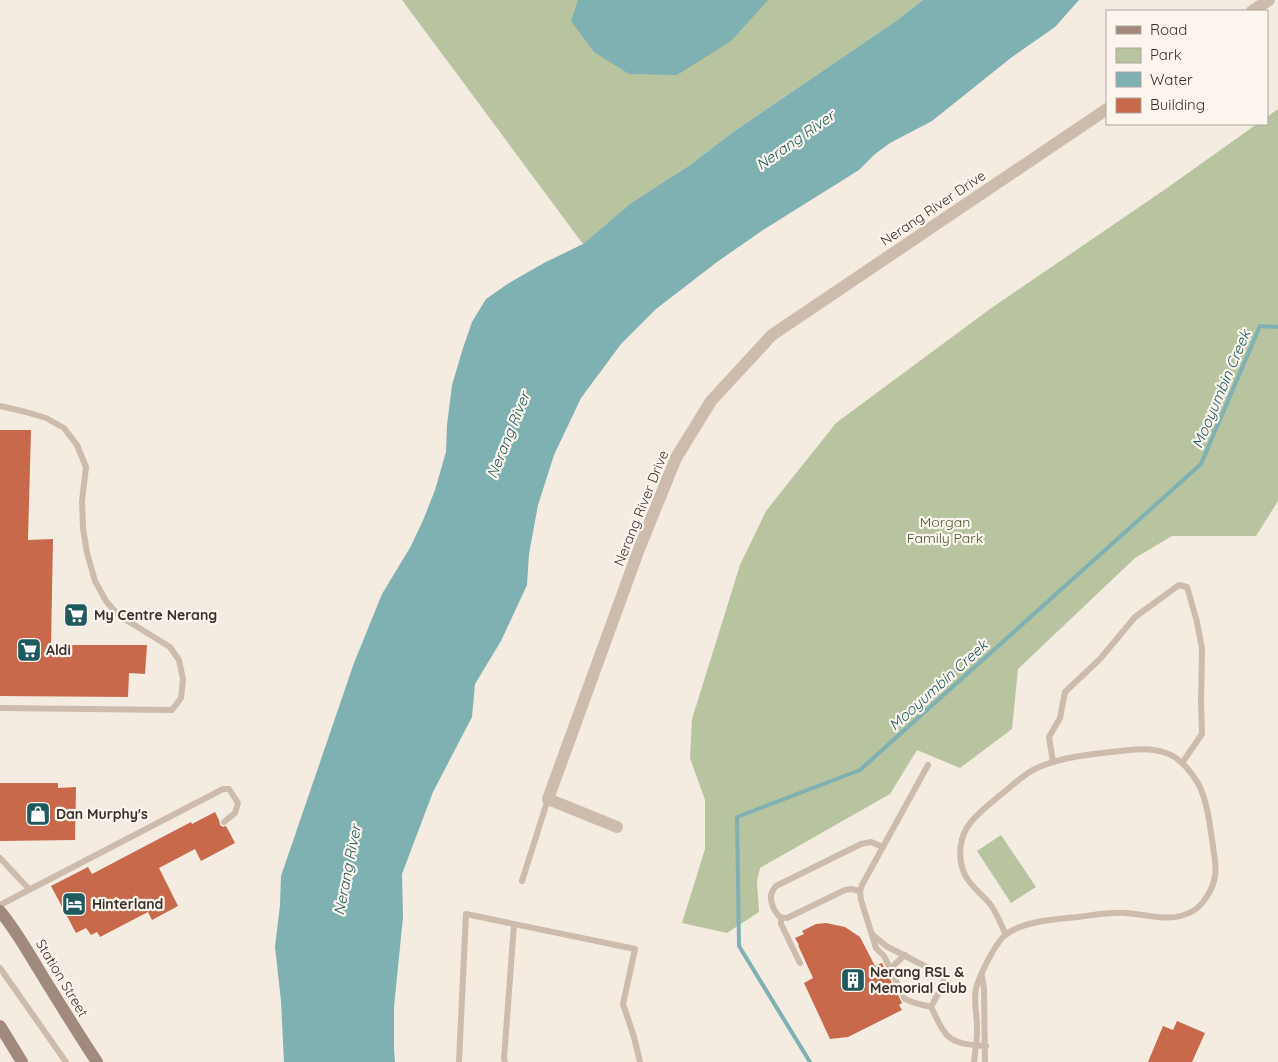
<svg xmlns="http://www.w3.org/2000/svg" width="1278" height="1062" font-family="Quicksand,sans-serif">
	<style>
		.green { fill: #b8c4a0 }
		.water { fill: #7fb0b2 }
		.lines { fill: none; stroke-linecap: round; stroke-linejoin: round }
		.stream { stroke: #7fb0b2; stroke-width: 4 }
		.building { fill: #c8694b }
		.lane { stroke: #cdbbac; stroke-width: 6 }
		.street { stroke: #cdbbac; stroke-width: 12 }
		.secondary { stroke: #a18a7d; stroke-width: 12 }
		.labels { text-anchor: middle; dominant-baseline: central; stroke-width: 4.5; stroke-linejoin: round; paint-order: stroke }
		.street-label { font-size: 14px; fill: #3b302b; stroke: #fbf5ee }
		.park-label { font-size: 14px; fill: #4a5a2e; stroke: #fbf5ee }
		.poi-label { font-size: 14px; font-weight: bold; fill: #3b302b; stroke: #fbf5ee; text-anchor: start }
		.water-label { font-size: 15px; font-style: italic; fill: #1f5a5e; stroke: #fbf5ee }
	</style>
	<rect width="100%" height="100%" fill="#f4ebe1"/>
	<g class="green">
		<polygon points="402,0 923,0 896,21 733,132 690,165 631,203 583,244"/>
		<polygon points="1278,109 1278,501 1256,536 1172,536 1135,558 1018,669 1012,729 960,768 917,750 890,794 760,868 757,881 759,912 727,933 682,923 705,849 705,800 690,758 692,719 740,565 766,511 836,423 990,309 1167,188 1257,124 1267,124 1267,117"/>
		<polygon points="1001,835 1036,887 1011,903 977,851"/>
	</g>
	<g class="water">
		<polygon points="578,0 768,0 731,41 677,75 629,74 594,52 571,21"/>
		<polygon points="923,0 1079,0 1055,27 1012,57 932,121 890,143 875,154 859,170 763,230 717,262 656,309 621,344 581,398 554,455 538,505 529,554 527,585 501,641 475,684 472,717 433,792 402,874 403,917 394,1007 394,1050 395,1062 284,1062 281,1001 275,947 280,905 281,876 354,663 382,594 411,546 424,518 435,490 446,452 447,425 452,385 463,348 472,322 486,299 509,283 544,263 583,244 631,203 690,165 733,132 896,21"/>
	</g>
	<g class="lines">
		<polyline class="stream" points="810,1062 739,946 737,817 860,770 1201,464 1260,326 1278,327"/>
	</g>
	<g class="building">
		<polygon points="0,430 31,430 28,540 53,539 51,645 147,645 145,674 129,673 128,697 0,696"/>
		<polygon points="0,783 58,783 58,788 76,787 75,840 0,841"/>
		<polygon points="215,812 219,820 220,825 223,827 226,826 235,843 201,861 195,849 159,868 178,906 152,920 148,912 100,937 97,932 91,935 86,928 76,933 51,886 88,867 92,874 191,822 192,824"/>
		<polygon points="826,923 845,927 860,937 875,966 882,963 902,1003 899,1005 902,1010 848,1037 830,1039 804,983 813,978 798,945 799,945 795,938 804,934 802,931 816,924"/>
		<polygon points="1177,1021 1205,1033 1192,1062 1148,1062 1163,1026 1173,1030"/>
	</g>
	<g class="lines">
		<g class="lane">
			<polyline points="0,406 26,412 46,418 64,428 77,445 86,467 82,501 83,528 87,553 95,581 106,601 118,615 170,647 179,660 183,679 181,698 172,710 0,708"/>
			<polyline points="1053,762 1049,737 1060,718 1065,692 1100,659 1135,617 1179,585 1187,587 1197,622 1202,649 1201,701 1202,734 1182,763"/>
			<polyline points="928,765 862,885 860,891 861,900 876,948 884,956 905,999 915,1003 931,1007"/>
			<polyline points="0,858 29,889"/>
			<polyline points="522,881 548,799"/>
			<path d="M860,891l-9,-2 -6,1 -58,28c-8,0 -10,-3 -13,-9 -4,-9 -5,-15 2,-23l85,-42 10,-2 12,5"/>
			<polyline points="0,905 223,789 229,789 238,803 235,813 224,822"/>
			<polyline points="781,918 781,924 800,963"/>
			<polyline points="873,935 886,946 942,975 944,978 943,985 931,1007"/>
			<polyline points="0,968 66,1062"/>
			<polyline points="891,970 895,964 905,955"/>
			<polyline points="982,976 984,988 985,1062"/>
			<path d="M931,1007c5,9 9,21 16,28 9,10 27,10 39,11"/>
			<polyline points="459,1062 466,914 635,949 623,1004 634,1037 640,1062"/>
			<polyline points="505,1062 504,1059 514,924"/>
			<path d="M974,1062c1,-10 3,-20 3,-30 1,-14 -4,-29 -1,-43 3,-13 18,-43 28,-53 17,-15 52,-17 74,-19 16,-2 31,-5 47,-4 23,1 45,11 68,-2 11,-7 20,-22 22,-35 2,-10 -1,-20 -2,-30 -3,-20 -5,-40 -13,-59 -3,-6 -12,-19 -18,-24 -14,-14 -34,-15 -52,-13 -30,3 -70,6 -97,20 -11,6 -20,15 -30,23 -11,9 -23,18 -32,29 -12,14 -14,36 -6,53 6,12 17,19 25,29 7,9 11,21 16,31"/>
		</g>
		<g class="street">
			<polyline points="1252,11 1269,0"/>
			<polyline points="617,827 548,799 639,549 676,458 711,401 772,335 1107,109"/>
		</g>
		<g class="secondary">
			<path d="M0,911c15,18 27,39 39,59 19,31 38,62 58,92"/>
			<polyline points="0,1026 22,1062"/>
		</g>
	</g>
	<defs>
		<symbol id="supermarket-square" viewBox="-11 -11 22 22"><rect x="-9" y="-9" width="18" height="18" rx="4" fill="#1f5a5e" stroke="#fbf5ee"/><path d="M-6-5.5h2.5l.6 2H6L4.5 2H-2.5L-4.4-4H-6ZM-1.5 3.2a1.3 1.3 0 1 0 .1 0ZM3 3.2a1.3 1.3 0 1 0 .1 0Z" fill="#fff"/></symbol>
		<symbol id="shop-square" viewBox="-11 -11 22 22"><rect x="-9" y="-9" width="18" height="18" rx="4" fill="#1f5a5e" stroke="#fbf5ee"/><path d="M-5-2.5h2.3a2.7 3.5 0 0 1 5.4 0H5L5.5 6h-11ZM-1.5-2.5h3a1.5 2.3 0 0 0-3 0Z" fill="#fff"/></symbol>
		<symbol id="hotel-square" viewBox="-11 -11 22 22"><rect x="-9" y="-9" width="18" height="18" rx="4" fill="#1f5a5e" stroke="#fbf5ee"/><path d="M-6-4.5h1.5V1H6V5H4.5V3h-9V5H-6ZM-4 0a1.8 1.8 0 1 1 3.6 0ZM.5 0V-2.5h3Q6-2.5 6 0Z" fill="#fff"/></symbol>
		<symbol id="building-square" viewBox="-11 -11 22 22"><rect x="-9" y="-9" width="18" height="18" rx="4" fill="#1f5a5e" stroke="#fbf5ee"/><path d="M-4-6H4V6H1V3H-1V6H-4ZM-2.5-4.3h1.7v1.8h-1.7ZM.8-4.3h1.7v1.8H.8ZM-2.5-1h1.7V.8h-1.7ZM.8-1h1.7V.8H.8Z" fill="#fff"/></symbol>
	</defs>
	<g fill-rule="evenodd">
		<use href="#supermarket-square" x="62" y="601" width="28" height="28"/>
		<use href="#supermarket-square" x="15" y="636" width="28" height="28"/>
		<use href="#shop-square" x="24" y="800" width="28" height="28"/>
		<use href="#hotel-square" x="60" y="890" width="28" height="28"/>
		<use href="#building-square" x="839" y="966" width="28" height="28"/>
	</g>
	<g class="labels">
		<g class="street-label">
			<text transform="translate(933 208) rotate(-34)">Nerang River Drive</text>
			<text transform="translate(641 508) rotate(-68)">Nerang River Drive</text>
			<text transform="translate(62 978) rotate(59)">Station Street</text>
		</g>
		<g class="park-label">
			<text x="945" y="522">Morgan<tspan x="945" dy="16">Family Park</tspan></text>
		</g>
		<g class="poi-label">
			<text x="94" y="615">My Centre Nerang</text>
			<text x="46" y="650">Aldi</text>
			<text x="56" y="814">Dan Murphy's</text>
			<text x="92" y="904">Hinterland</text>
			<text x="870" y="972">Nerang RSL &amp;<tspan x="870" dy="16">Memorial Club</tspan></text>
		</g>
		<g class="water-label">
			<text transform="translate(795 140) rotate(-35)">Nerang River</text>
			<text transform="translate(1221 389) rotate(-67)">Mooyumbin Creek</text>
			<text transform="translate(508 435) rotate(-68)">Nerang River</text>
			<text transform="translate(938 685) rotate(-42)">Mooyumbin Creek</text>
			<text transform="translate(347 870) rotate(-79)">Nerang River</text>
		</g>
	</g>
	<rect x="1106" y="10" width="162" height="115" fill="#fbf5ee" stroke="#aea6a0"/>
	<rect x="1116" y="26" width="25" height="8" fill="#a18a7d" stroke="#aea6a0"/>
	<text x="1150" y="35" font-size="15" fill="#3b302b">Road</text>
	<rect x="1116" y="48" width="25" height="15" fill="#b8c4a0" stroke="#aea6a0"/>
	<text x="1150" y="60" font-size="15" fill="#3b302b">Park</text>
	<rect x="1116" y="72" width="25" height="15" fill="#7fb0b2" stroke="#aea6a0"/>
	<text x="1150" y="85" font-size="15" fill="#3b302b">Water</text>
	<rect x="1116" y="98" width="25" height="15" fill="#c8694b" stroke="#aea6a0"/>
	<text x="1150" y="110" font-size="15" fill="#3b302b">Building</text>
</svg>
